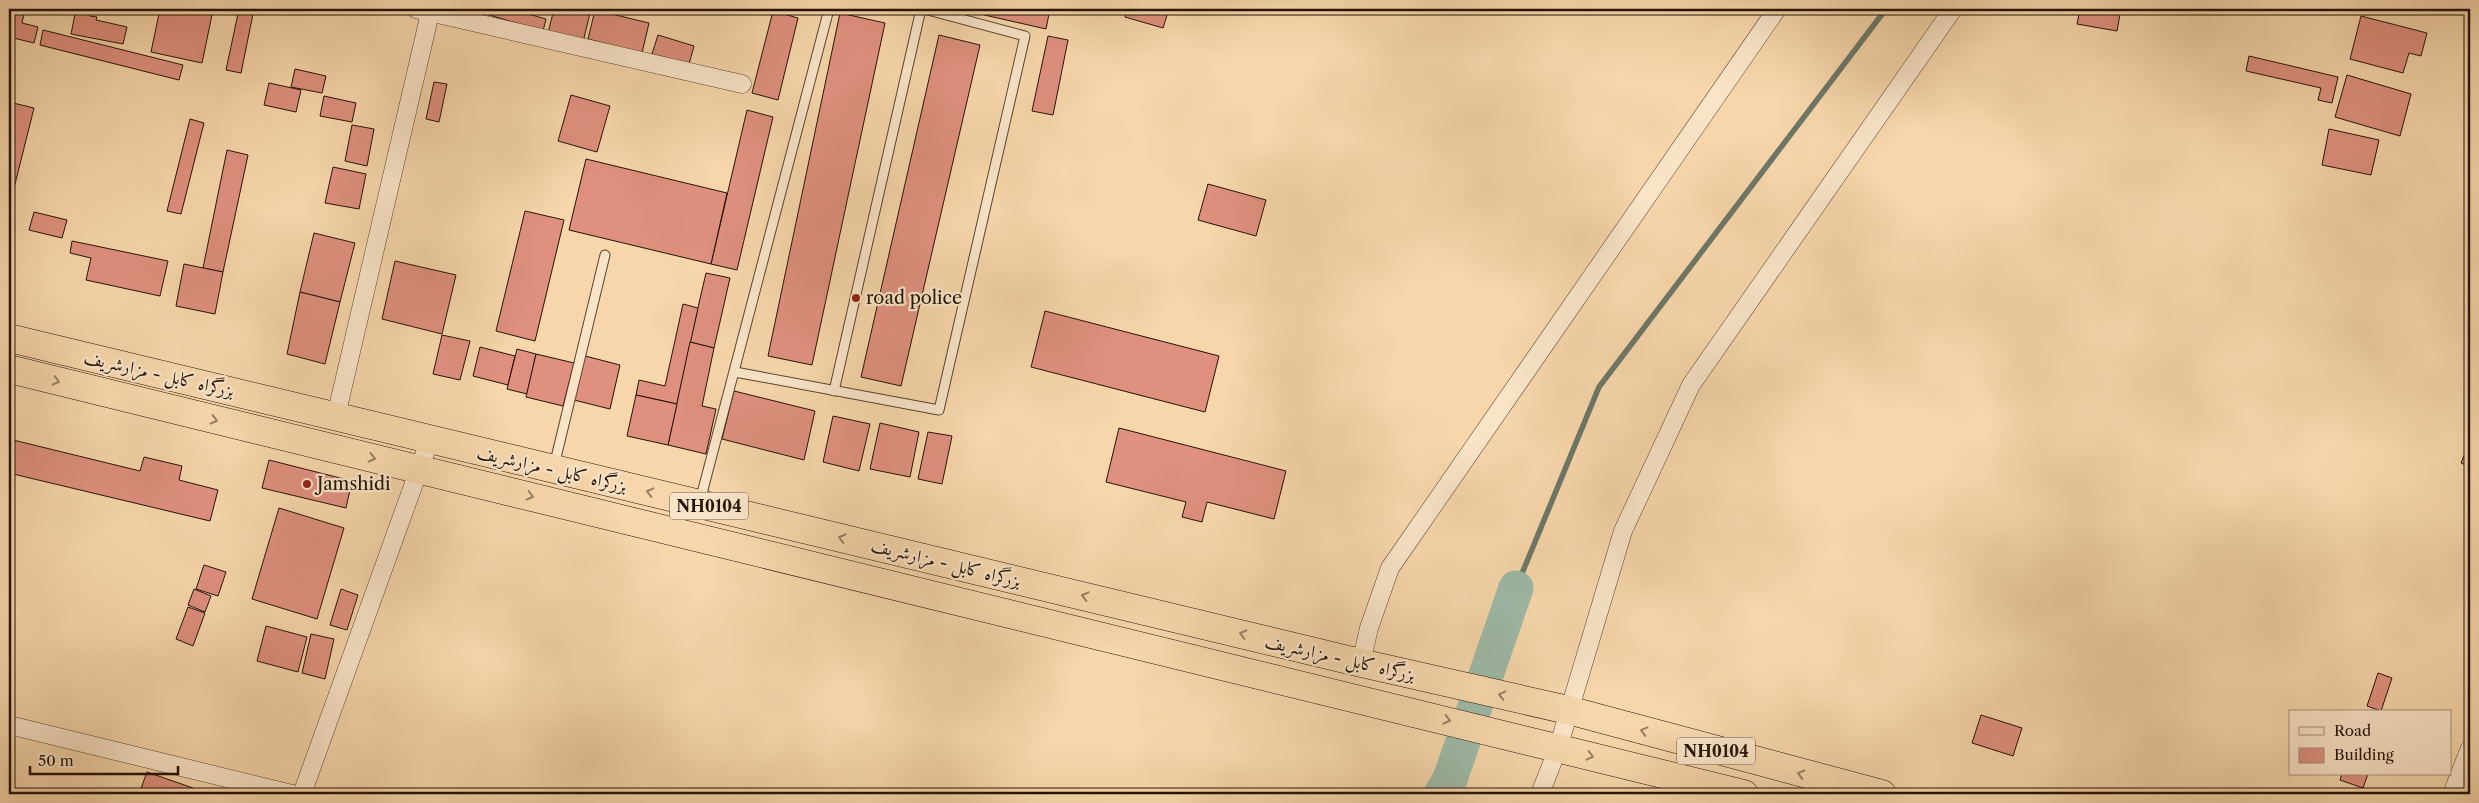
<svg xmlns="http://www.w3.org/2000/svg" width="2479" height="803" font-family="'Libre Caslon Text',Amiri,serif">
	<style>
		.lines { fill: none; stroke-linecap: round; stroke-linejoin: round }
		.stream { stroke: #6d7767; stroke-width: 5.5 }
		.river { stroke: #9db9a7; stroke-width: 35 }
		.building { fill: #df907f; stroke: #251308 }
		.lane-casing { stroke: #594430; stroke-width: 11 }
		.street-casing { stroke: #594430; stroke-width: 19 }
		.highway-casing { stroke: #251308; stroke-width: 29 }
		.lane { stroke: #f9e4c8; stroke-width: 9 }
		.street { stroke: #f9e4c8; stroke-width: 18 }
		.highway { stroke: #f6d6aa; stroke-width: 28 }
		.oneway { stroke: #987e61 }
		.poi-dot { fill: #8f2418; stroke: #f9e4c8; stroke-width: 2 }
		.labels { text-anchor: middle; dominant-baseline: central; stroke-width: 4.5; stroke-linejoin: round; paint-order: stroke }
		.shield { fill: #f9e4c8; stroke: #655242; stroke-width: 1 }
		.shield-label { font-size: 16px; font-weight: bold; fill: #251308 }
		.poi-label { font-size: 18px; fill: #251308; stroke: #f9e4c8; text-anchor: start }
		.street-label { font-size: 18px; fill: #251308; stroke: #f9e4c8 }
	</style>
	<rect width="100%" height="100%" fill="#f6d6aa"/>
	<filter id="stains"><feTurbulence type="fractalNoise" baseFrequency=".004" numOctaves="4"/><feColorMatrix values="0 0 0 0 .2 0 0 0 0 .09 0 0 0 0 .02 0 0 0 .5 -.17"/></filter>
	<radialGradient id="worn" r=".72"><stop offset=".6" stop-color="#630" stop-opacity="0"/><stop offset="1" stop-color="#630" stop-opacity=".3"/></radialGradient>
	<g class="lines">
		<polyline class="stream" points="1516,588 1599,387 1886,9"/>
		<polyline class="river" points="1441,794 1450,779 1516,588"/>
	</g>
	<g class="building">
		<polygon points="12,9 25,9 22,23 38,27 34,43 9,37"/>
		<polygon points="76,9 91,9 90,16 97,17 96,20 127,27 123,44 71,34"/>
		<polygon points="160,9 213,10 202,63 151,52"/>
		<polygon points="239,9 254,9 241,73 226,70"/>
		<polygon points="480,9 511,9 546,19 543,31 479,12"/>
		<polygon points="554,9 591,9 583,42 548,33"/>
		<polygon points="958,9 1050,9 1046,29"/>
		<polygon points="1127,9 1169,9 1163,28 1125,17"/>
		<polygon points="2080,9 2121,9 2117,31 2077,24"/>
		<polygon points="595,10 649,23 642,53 588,39"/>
		<polygon points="773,11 798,18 778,100 752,93"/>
		<polygon points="840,13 885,23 812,365 768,356"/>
		<polygon points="2361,16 2427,33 2421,56 2409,53 2403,73 2350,59"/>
		<polygon points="43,30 183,65 179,80 40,45"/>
		<polygon points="658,35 694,46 689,64 652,54"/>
		<polygon points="939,35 980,45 901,386 861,377"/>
		<polygon points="1048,36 1068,40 1053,115 1032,111"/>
		<polygon points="2249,56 2338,77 2332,103 2318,100 2321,88 2246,71"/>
		<polygon points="295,69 326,76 322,93 291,87"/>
		<polygon points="2347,75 2411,94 2400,136 2335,117"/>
		<polygon points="434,82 447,84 439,122 426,119"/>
		<polygon points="269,83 301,90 296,112 264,105"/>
		<polygon points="571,95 610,106 597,152 558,141"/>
		<polygon points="324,96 356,103 352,122 320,116"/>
		<polygon points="9,102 34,108 11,200 9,199"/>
		<polygon points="747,110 773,117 737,270 711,264"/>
		<polygon points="190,119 204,123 181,214 167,211"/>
		<polygon points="352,125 374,129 367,166 345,161"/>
		<polygon points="2329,129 2379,140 2371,175 2322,165"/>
		<polygon points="227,150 248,155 223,272 203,268"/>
		<polygon points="586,159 727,193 711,264 569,230"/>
		<polygon points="333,167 366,174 359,209 325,203"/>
		<polygon points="1208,184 1266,200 1256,236 1198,220"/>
		<polygon points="525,211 564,220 535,341 496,331"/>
		<polygon points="34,212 67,220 62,238 29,230"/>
		<polygon points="9,226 15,228 9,247"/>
		<polygon points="314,233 355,243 340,302 300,292"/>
		<polygon points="72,241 168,261 160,296 86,280 91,258 70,253"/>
		<polygon points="395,261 456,275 442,334 382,319"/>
		<polygon points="184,264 223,272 215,314 176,306"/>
		<polygon points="706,273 730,278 714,348 690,342"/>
		<polygon points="300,292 340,302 325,364 287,354"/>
		<polygon points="683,304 698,308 677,404 636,395 639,380 665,386"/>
		<polygon points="1045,311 1219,356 1205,412 1031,367"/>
		<polygon points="442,335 470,341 460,380 433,374"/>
		<polygon points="690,342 714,348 702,406 716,409 706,454 668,445"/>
		<polygon points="480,347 515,356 508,385 473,376"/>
		<polygon points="517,349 536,354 527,394 507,389"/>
		<polygon points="536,354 574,363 563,406 526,397"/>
		<polygon points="585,356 620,365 610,409 574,400"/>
		<polygon points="734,391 815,411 804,460 722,439"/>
		<polygon points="636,395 677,404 668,445 627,436"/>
		<polygon points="833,416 870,424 859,471 823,462"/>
		<polygon points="880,423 919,432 910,477 870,469"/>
		<polygon points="1119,428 1286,471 1274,519 1207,502 1202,522 1182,517 1186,502 1106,482"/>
		<polygon points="928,432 952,436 942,484 918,479"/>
		<polygon points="9,439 140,471 144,457 182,466 179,480 218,490 210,521 9,473"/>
		<polygon points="2470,441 2470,467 2461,463"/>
		<polygon points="269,460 352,481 346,508 262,488"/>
		<polygon points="279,508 344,528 317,619 252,599"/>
		<polygon points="204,565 226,572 218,596 196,589"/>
		<polygon points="194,589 211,596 205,612 188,605"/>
		<polygon points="341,589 358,595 347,630 330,625"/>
		<polygon points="188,607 205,613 193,646 176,639"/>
		<polygon points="266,626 307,637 298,672 257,661"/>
		<polygon points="311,634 334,639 325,679 302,673"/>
		<polygon points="2378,673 2392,678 2381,711 2367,706"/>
		<polygon points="1981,715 2022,728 2013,756 1972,743"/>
		<polygon points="147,772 193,788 190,794 139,794"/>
		<polygon points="2342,774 2368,774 2363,788 2340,780"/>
	</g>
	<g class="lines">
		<defs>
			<g id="lane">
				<polyline points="735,372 939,410 1025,36 924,9"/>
				<polyline points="834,391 921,9"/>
				<polyline points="554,466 605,255"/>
				<polyline points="700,501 829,9"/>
			</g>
			<g id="street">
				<polyline points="416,9 742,84"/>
				<polyline points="336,416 431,9"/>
				<polyline points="1361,663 1369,628 1390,568 1777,9"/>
				<polyline points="9,725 292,794"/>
				<polyline points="302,794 430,439"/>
				<polyline points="1540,794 1558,748 1623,531 1691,385 1953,9"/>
				<polyline points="2452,794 2470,748"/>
			</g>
			<g id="highway">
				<polyline points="9,338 1361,663 1568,710 1882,794"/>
				<polyline points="9,369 1744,794"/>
			</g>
		</defs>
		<use href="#lane" class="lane-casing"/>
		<use href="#street" class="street-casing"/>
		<use href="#highway" class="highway-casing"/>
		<use href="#lane" class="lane"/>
		<use href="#street" class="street"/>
		<use href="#highway" class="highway"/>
	</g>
	<defs><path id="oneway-chevron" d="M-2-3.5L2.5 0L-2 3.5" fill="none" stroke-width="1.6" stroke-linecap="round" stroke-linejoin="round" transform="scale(1.25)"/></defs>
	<g class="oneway">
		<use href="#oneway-chevron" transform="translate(56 381) rotate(14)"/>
		<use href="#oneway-chevron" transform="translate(214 420) rotate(14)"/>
		<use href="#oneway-chevron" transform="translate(372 458) rotate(14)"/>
		<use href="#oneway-chevron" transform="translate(650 492) rotate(-166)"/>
		<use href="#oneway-chevron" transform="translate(530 496) rotate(14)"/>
		<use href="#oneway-chevron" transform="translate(842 538) rotate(-166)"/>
		<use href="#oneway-chevron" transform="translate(1085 596) rotate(-166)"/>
		<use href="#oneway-chevron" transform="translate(1243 634) rotate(-166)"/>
		<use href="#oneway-chevron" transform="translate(1502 695) rotate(-167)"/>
		<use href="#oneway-chevron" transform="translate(1447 720) rotate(14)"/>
		<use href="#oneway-chevron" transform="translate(1644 731) rotate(-165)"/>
		<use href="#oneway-chevron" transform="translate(1590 756) rotate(14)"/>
		<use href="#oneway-chevron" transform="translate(1801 774) rotate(-165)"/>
	</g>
	<g class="poi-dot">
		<circle cx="856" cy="298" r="5"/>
		<circle cx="307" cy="484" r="5"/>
	</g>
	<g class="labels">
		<g class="shield">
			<rect x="670" y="492.5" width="78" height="27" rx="4"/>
			<rect x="1677" y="737.5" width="78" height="27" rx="4"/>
		</g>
		<g class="shield-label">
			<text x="709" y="506">NH0104</text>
			<text x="1716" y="751">NH0104</text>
		</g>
		<g class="poi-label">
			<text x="866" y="298">road police</text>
			<text x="317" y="484">Jamshidi</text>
		</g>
		<g class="street-label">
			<text transform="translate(159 374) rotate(13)">بزرگراه کابل - مزارشریف</text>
			<text transform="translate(552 469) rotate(13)">بزرگراه کابل - مزارشریف</text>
			<text transform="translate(946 563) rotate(14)">بزرگراه کابل - مزارشریف</text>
			<text transform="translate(1340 658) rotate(13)">بزرگراه کابل - مزارشریف</text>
		</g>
	</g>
	<rect width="2479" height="803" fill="none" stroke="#f6d6aa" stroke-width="30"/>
	<rect x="10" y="10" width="2459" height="783" fill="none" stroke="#251308" stroke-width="2.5"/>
	<rect x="15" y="15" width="2449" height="773" fill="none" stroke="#251308"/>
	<rect x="2289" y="710" width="162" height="65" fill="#f9e4c8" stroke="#a4907b"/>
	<rect x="2299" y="727" width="25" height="8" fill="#f9e4c8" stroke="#a4907b"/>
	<text x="2334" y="736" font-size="15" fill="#251308">Road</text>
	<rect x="2299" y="748" width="25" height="15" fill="#df907f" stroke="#a4907b"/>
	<text x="2334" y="760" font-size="15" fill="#251308">Building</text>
	<path d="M30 766v8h148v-8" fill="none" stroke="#251308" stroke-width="2.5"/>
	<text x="38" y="766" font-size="15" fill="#251308" stroke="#f9e4c8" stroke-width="4" paint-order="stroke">50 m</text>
	<rect width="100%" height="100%" filter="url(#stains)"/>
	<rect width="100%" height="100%" fill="url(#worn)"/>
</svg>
